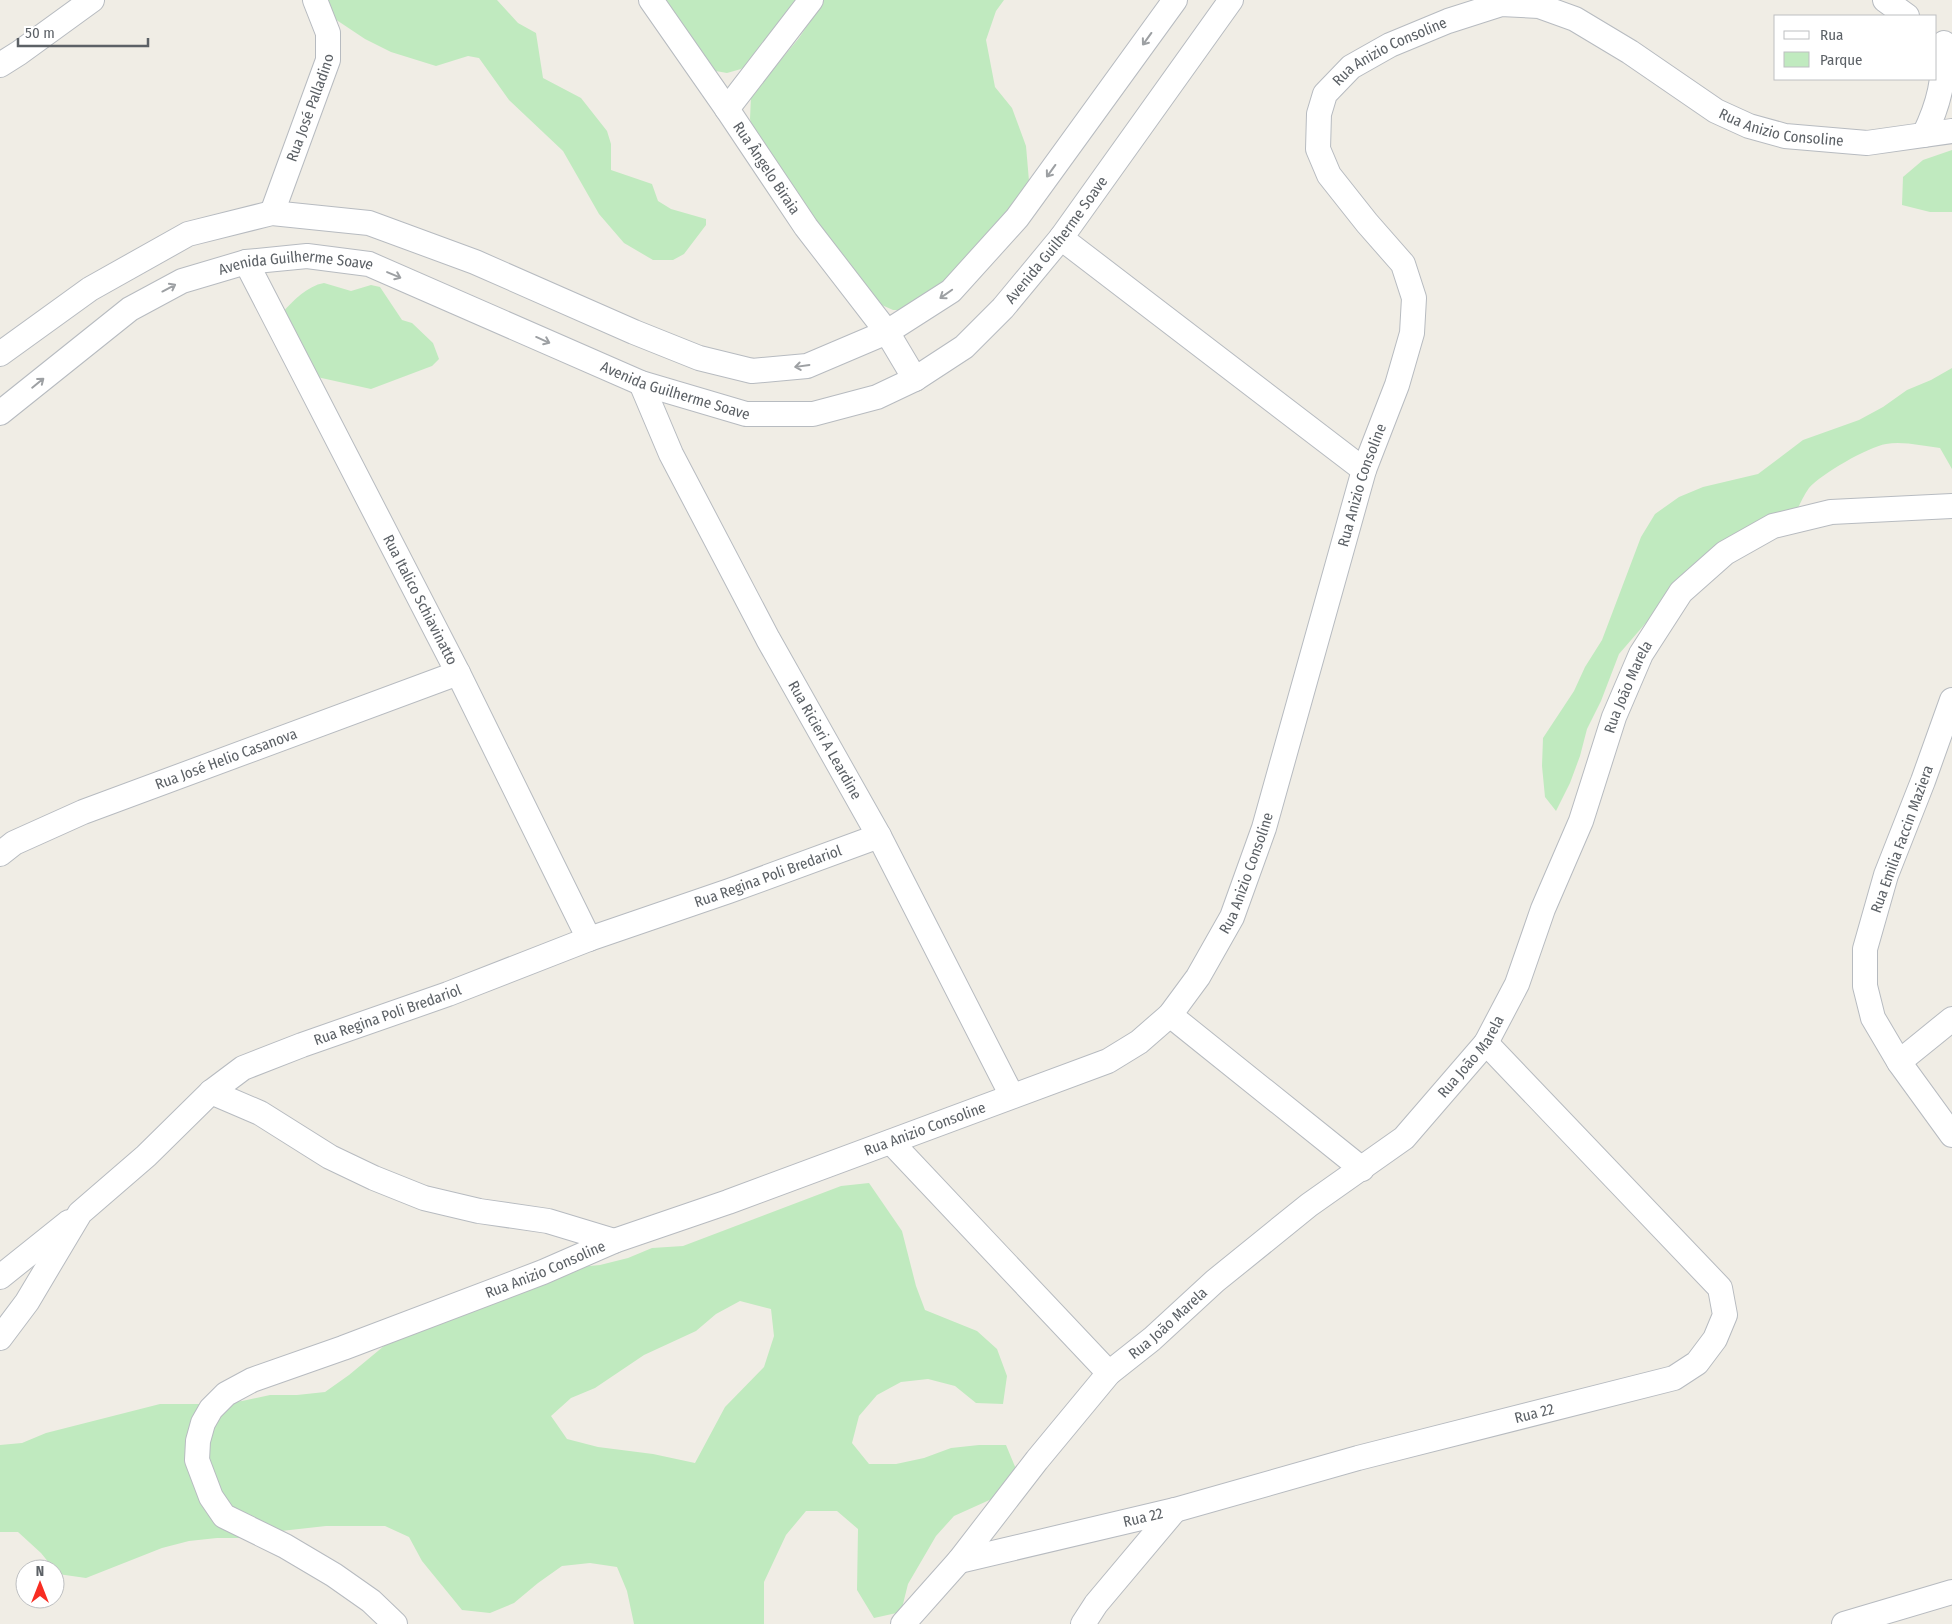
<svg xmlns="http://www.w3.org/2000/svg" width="1952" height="1624" font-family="'Fira Sans Condensed',sans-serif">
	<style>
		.green { fill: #c0eabf; fill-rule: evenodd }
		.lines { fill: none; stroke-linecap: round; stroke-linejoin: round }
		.minor-casing { stroke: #b7bbc0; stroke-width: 26 }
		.minor { stroke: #fff; stroke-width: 24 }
		.oneway { stroke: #9da0a3 }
		.labels { text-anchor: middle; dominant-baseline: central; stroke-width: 4; stroke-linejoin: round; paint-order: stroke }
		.street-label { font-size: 15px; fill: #5c6166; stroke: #fff }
	</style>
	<rect width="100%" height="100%" fill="#f0ede5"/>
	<g class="green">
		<polygon points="310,0 497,0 518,23 536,33 543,78 581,98 607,131 611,144 611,170 652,184 658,201 671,209 706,219 706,225 684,254 673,260 653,260 624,243 599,214 563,151 509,100 479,58 468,56 436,66 391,52 365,39 311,3"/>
		<polygon points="652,0 808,0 776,43 741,69 727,73 710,70"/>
		<polygon points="824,0 1004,0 996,11 986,40 995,87 1012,108 1026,146 1029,181 1018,212 916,310 893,310 866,298 760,162 750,119 751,96 799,38"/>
		<polygon points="1952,150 1952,212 1930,212 1902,205 1903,177 1923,160"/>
		<path d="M324,283l27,8 20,-6 9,2 22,33 10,3 21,20 6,16 -7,7 -61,23 -54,-12 -35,-64c12,-13 25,-27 42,-30z"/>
		<path d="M1952,368v101l-12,-21c-17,-2 -37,-7 -54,-4 -18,3 -65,30 -77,44 -5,7 -9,16 -13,24l-139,98 -38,44 -18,47 -14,28 -7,27 -10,27 -14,28 -11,-14 -3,-31 1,-28 31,-47 11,-24 17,-27 39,-103 14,-23 24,-17 24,-10 55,-13 45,-34 56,-20 24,-13 24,-17 24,-10z"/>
		<path d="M869,1183l33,48 14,55 9,24 52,21 20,18 10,27 -4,28 -27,-1 -21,-17 -27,-7 -27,3 -24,13 -18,21 -7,27 17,21h27l28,-6 27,-10 28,-3h27l10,24 -11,24 -51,23 -18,20 -28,48 -7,28 -27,6 -17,-28 1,-61 -21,-18h-31l-20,24 -22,47v42h-130l-7,-33 -10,-24 -27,-4 -28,3 -24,17 -24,20 -24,10 -28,-3 -40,-49 -13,-24 -24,-11h-59l-54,6 -28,6h-27l-28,3 -27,7 -76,30 -28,-4 -17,-21 -23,-21h-18v-87l22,-2 24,-10 114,-29h55l27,-3 28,-6h27l28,-3 24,-17 41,-34 179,-73 31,-3 28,-7 24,-10 31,-2 158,-60zM740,1301l31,8 3,27 -10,31 -39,40 -30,56 -42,-9 -55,-7 -31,-8 -16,-23 20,-18 24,-10 49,-33 52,-24 20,-17z"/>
	</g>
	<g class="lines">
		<defs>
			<g id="minor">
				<path id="s1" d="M651,0l76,109 79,118 81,105 28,47"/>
				<polyline points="1885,0 1907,16"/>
				<polyline points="0,65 19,53 92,0"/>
				<polyline points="727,109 811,0"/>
				<path d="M1924,135c16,-33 20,-55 20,-92"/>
				<path id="s2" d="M272,213l56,-153v-27l-13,-33"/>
				<polyline points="1061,238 1364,470"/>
				<path id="s3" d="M246,262l212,411 131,266"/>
				<polyline points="0,354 90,289 188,234 272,213 369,223 475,262 634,332 699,358 752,371 807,366 887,332 951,291 1017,218 1175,0"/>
				<path id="s4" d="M641,383l30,71 97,185 111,197 133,260"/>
				<path id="s5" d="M0,413l130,-104 52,-28 64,-19 61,-6 62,8 272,119 105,31h67l64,-17 38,-18 49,-32 39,-39 58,-70 170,-238"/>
				<polyline points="1952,700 1923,781 1886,875 1865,949 1865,986 1873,1018 1899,1062 1952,1135"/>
				<path id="s6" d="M0,854l14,-11 69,-31 375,-139"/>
				<polyline points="1170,1015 1362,1169"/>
				<polyline points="1899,1062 1952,1019"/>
				<polyline points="211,1092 260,1113 330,1157 374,1178 424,1198 479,1211 548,1221 614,1241"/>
				<polyline points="891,1142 1109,1373"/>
				<polyline points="0,1277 69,1222"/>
				<path id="s7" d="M0,1338l27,-36 53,-89 66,-57 65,-64 32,-24 59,-23 146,-51 141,-55 140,-48 150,-55"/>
				<path id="s8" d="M959,1561l216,-51 183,-52 316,-80 23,-15 18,-24 10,-24 -5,-27 -234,-245"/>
				<path id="s9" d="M395,1624l-24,-23 -37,-26 -49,-29 -61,-30 -13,-19 -14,-37 1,-19 5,-18 8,-14 15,-15 26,-14 91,-32 200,-76 71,-31 114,-39 380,-141 31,-19 31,-27 28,-38 34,-60 32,-89 100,-358 33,-85 15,-52 2,-35 -11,-34 -36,-41 -38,-48 -11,-26 1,-35 6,-20 26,-27 39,-22 58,-24 53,-17 38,2 36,13 55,33 86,59 33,15 36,10 82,7 85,-12"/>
				<path id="s10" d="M903,1624l56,-63 78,-101 72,-87 43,-34 63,-58 94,-76 95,-67 82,-95 31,-59 26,-75 38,-88 33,-104 27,-63 40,-62 44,-39 48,-27 58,-14 121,-6"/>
				<polyline points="1083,1624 1096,1604 1175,1510"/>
				<polyline points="1844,1624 1952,1592"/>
			</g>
		</defs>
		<use href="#minor" class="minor-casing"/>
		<use href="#minor" class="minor"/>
	</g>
	<defs><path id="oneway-shaft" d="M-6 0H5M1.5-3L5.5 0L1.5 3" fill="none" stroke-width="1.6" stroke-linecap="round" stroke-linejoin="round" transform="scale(1.25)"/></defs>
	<g class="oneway">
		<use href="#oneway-shaft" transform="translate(1147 39) rotate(126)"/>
		<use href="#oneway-shaft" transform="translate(1051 171) rotate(126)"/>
		<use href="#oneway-shaft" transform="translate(394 275) rotate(23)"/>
		<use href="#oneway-shaft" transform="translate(169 288) rotate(-28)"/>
		<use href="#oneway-shaft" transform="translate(946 294) rotate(145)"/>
		<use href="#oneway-shaft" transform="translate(543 340) rotate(24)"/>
		<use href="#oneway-shaft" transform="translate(802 366) rotate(172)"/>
		<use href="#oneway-shaft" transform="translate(38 383) rotate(-39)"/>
	</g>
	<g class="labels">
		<g class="street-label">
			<text stroke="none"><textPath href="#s9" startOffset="2439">Rua Anizio Consoline</textPath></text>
			<text stroke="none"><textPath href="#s2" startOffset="112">Rua José Palladino</textPath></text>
			<text stroke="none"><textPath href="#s9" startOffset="2874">Rua Anizio Consoline</textPath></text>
			<text stroke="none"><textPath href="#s1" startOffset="204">Rua Ângelo Biraia</textPath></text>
			<text stroke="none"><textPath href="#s5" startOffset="1198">Avenida Guilherme Soave</textPath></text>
			<text stroke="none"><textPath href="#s5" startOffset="342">Avenida Guilherme Soave</textPath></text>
			<text stroke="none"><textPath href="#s5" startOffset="748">Avenida Guilherme Soave</textPath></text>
			<text stroke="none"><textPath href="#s9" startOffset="1929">Rua Anizio Consoline</textPath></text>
			<text stroke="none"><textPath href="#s3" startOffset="380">Rua Italico Schiavinatto</textPath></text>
			<text stroke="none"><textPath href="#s10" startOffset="1212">Rua João Marela</textPath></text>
			<text stroke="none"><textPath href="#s4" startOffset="402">Rua Ricieri A Leardine</textPath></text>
			<text stroke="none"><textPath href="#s6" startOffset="246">Rua José Helio Casanova</textPath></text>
			<text transform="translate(1902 839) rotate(-70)">Rua Emilia Faccin Maziera</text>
			<text stroke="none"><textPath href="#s9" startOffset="1524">Rua Anizio Consoline</textPath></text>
			<text stroke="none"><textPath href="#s7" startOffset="926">Rua Regina Poli Bredariol</textPath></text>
			<text stroke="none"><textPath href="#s7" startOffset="521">Rua Regina Poli Bredariol</textPath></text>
			<text stroke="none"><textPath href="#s10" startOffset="808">Rua João Marela</textPath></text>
			<text stroke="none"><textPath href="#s9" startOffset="1089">Rua Anizio Consoline</textPath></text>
			<text stroke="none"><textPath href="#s9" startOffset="684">Rua Anizio Consoline</textPath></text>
			<text stroke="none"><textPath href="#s10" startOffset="402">Rua João Marela</textPath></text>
			<text stroke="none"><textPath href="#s8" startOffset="594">Rua 22</textPath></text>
			<text stroke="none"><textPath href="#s8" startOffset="189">Rua 22</textPath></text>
		</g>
	</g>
	<rect x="1774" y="15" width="162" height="65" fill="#ffffff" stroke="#bec0c2"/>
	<rect x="1784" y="31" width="25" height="8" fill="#ffffff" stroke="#bec0c2"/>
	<text x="1820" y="40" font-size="15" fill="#5c6166">Rua</text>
	<rect x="1784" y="52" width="25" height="15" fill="#c0eabf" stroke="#bec0c2"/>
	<text x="1820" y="65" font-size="15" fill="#5c6166">Parque</text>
	<g transform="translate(40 1584)"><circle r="24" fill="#ffffff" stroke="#bec0c2"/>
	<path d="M0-4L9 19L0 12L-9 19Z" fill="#f82d22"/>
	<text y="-8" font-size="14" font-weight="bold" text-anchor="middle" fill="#5c6166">N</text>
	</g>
	<path d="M18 38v8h130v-8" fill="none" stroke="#5c6166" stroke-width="2.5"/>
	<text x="25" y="38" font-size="15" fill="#5c6166" stroke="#ffffff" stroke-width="4" paint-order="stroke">50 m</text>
</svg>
